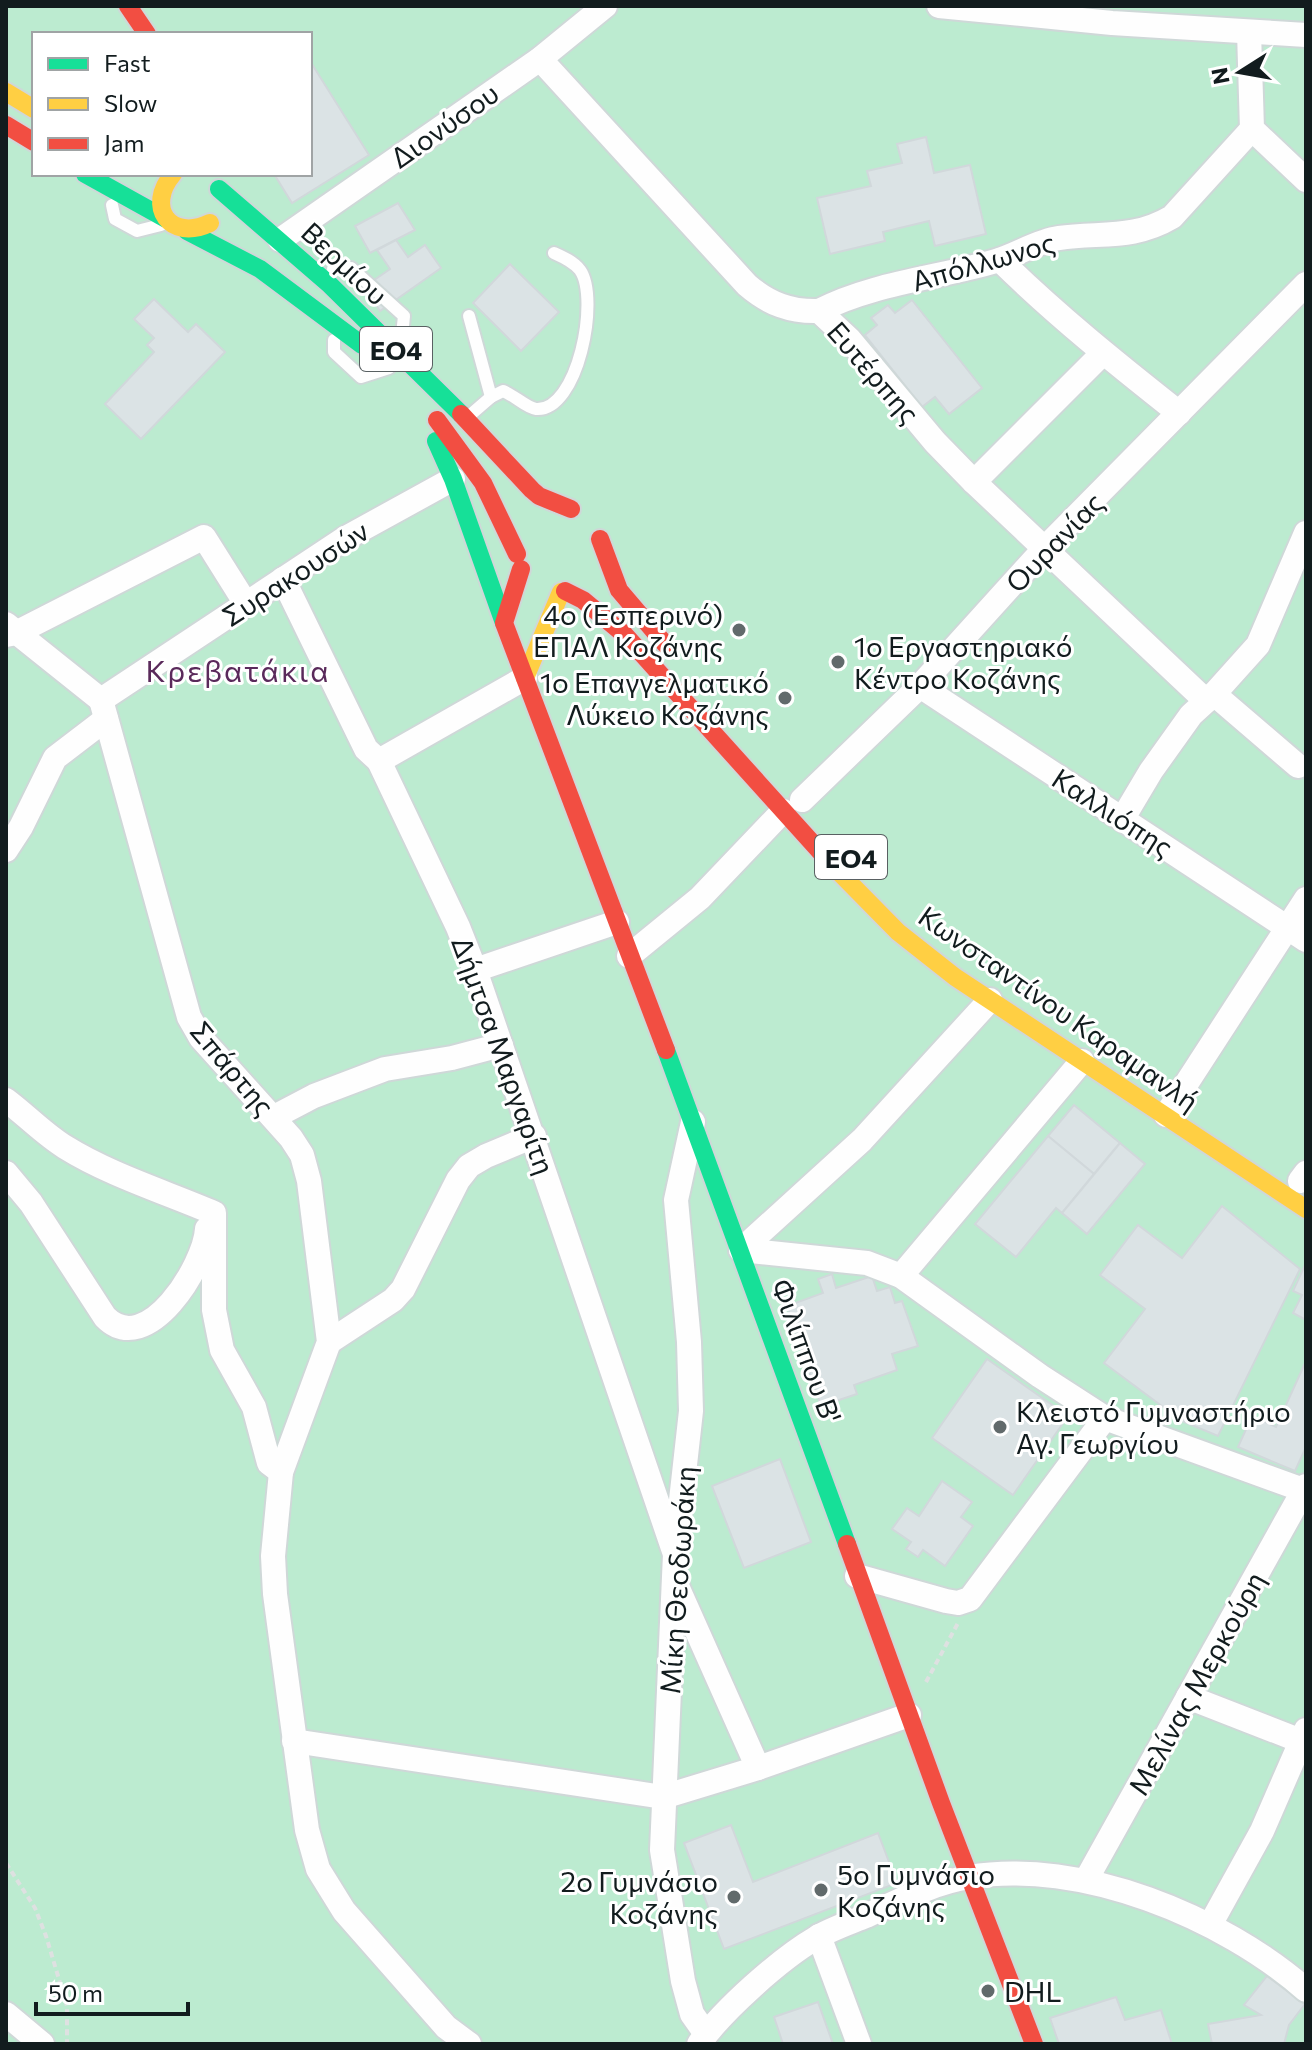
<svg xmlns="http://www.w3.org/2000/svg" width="1312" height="2050" font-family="Commissioner,sans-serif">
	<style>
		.green { fill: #bcebd0; fill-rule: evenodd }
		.building { fill: #dbe3e5; stroke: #d1d8db; stroke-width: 2 }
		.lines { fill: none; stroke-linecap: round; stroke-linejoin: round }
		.lane-casing { stroke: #cfd8d8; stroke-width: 16 }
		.street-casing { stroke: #cfd8d8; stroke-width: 28 }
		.fast-casing { stroke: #cfd8d8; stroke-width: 22 }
		.slow-casing { stroke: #cfd8d8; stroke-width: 22 }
		.jam-casing { stroke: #cfd8d8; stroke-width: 22 }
		.path { stroke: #dee1e1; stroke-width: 4; stroke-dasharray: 6 4; stroke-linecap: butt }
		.lane { stroke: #fefefe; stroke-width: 12 }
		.street { stroke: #fefefe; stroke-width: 24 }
		.fast { stroke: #16e098; stroke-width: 18 }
		.slow { stroke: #ffcf43; stroke-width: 18 }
		.jam { stroke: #f24e42; stroke-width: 18 }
		.poi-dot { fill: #616a6b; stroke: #fff; stroke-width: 3 }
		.labels { text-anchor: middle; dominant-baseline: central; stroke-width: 6; stroke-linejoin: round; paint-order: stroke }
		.shield { fill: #fff; stroke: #596062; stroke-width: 2 }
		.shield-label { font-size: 26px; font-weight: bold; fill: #121c1e }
		.street-label { font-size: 28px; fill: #121c1e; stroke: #fff }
		.poi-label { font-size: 28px; fill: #121c1e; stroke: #fff; text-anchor: start }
		.neighbourhood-label { font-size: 30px; letter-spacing: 2px; fill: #5a2a5b; stroke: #fff }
	</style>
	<rect width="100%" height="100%" fill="#f5fbfb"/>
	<path class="green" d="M6,6h1300v2038h-1300zM34,34h276v140h-276z"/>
	<g class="building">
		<polygon points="310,61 369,155 292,203 274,174 310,174"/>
		<polygon points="926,137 934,173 970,165 986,234 935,246 929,221 883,232 885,241 830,254 817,198 871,186 867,171 902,163 897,144"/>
		<polygon points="398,203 415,230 370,253 355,226"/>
		<polygon points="396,240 408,257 425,245 441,268 380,311 364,287 390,269 377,250"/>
		<polygon points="510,264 559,312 521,351 473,303"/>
		<polygon points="154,299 188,332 196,324 225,352 141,439 105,404 154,352 147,345 154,338 134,319"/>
		<polygon points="912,300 982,388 949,414 935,397 922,407 865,335 877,325 871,318 888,305 895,313"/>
		<polygon points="1074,1105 1120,1143 1094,1174 1048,1136"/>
		<polygon points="1048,1136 1094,1174 1062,1213 1056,1208 1016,1257 975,1224"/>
		<polygon points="1120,1143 1145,1164 1087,1234 1062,1213"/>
		<polygon points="1222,1206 1300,1269 1218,1436 1182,1421 1104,1363 1145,1309 1100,1275 1138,1225 1182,1258"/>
		<polygon points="1306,1263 1306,1320 1293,1313 1302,1295 1293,1291"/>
		<polygon points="832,1274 836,1288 872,1276 877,1291 890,1287 895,1303 902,1301 918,1346 892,1354 897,1370 854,1385 857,1394 821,1406 787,1306 823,1293 818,1279"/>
		<polygon points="987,1359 1068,1416 1013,1495 932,1438"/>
		<polygon points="1306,1361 1306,1447 1295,1471 1238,1447 1252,1416 1276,1427"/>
		<polygon points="780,1459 811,1542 744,1568 712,1486"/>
		<polygon points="942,1481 972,1502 961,1517 973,1526 945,1566 923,1550 918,1557 906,1549 911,1542 892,1529 907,1508 919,1516"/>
		<polygon points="731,1825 753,1882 878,1833 897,1883 724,1949 684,1843"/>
		<polygon points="1267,1976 1305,2004 1289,2025 1284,2044 1212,2044 1208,2024 1261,2015 1244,2005"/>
		<polygon points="1116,1997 1125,2020 1161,2010 1172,2044 1059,2044 1050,2018"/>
		<polygon points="818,2002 833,2044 783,2044 774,2017"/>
	</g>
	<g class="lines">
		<defs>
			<g id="lane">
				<polyline points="112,205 115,219 137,231 161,225"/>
				<polyline points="333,269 351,268 404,316 402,335"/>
				<polyline points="469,316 491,397"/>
				<polyline points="334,340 334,352 361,377 389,368"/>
				<path d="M469,416l22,-19 12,-6c11,4 24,17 33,18 42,3 64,-111 44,-139 -6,-8 -17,-13 -26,-17"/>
			</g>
			<g id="street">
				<polyline points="939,6 1112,23 1306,35"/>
				<polyline points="1249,32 1252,129 1306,180"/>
				<path d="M540,59l207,226c22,19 44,27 72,26l30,28 86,103 39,40 232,219"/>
				<polyline points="280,240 540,59 605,6"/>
				<path d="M1000,260c56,55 117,104 179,153"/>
				<path d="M819,311c54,-28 119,-33 177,-50 21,-6 41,-20 63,-23 42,-6 74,2 113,-21l80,-88"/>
				<polyline points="974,482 1103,353"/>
				<polyline points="283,579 366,749 379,761 458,927 475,970 675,1554"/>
				<polyline points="6,624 101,700"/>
				<polyline points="6,635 16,633 204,537 246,604"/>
				<polyline points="920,686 1306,940"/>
				<polyline points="1214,694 1298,766"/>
				<polyline points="101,700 189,1017 201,1038 291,1138 302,1155 309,1181 329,1342 281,1472 273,1556 275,1594 307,1830 318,1869 344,1911 446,2027 469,2044"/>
				<polyline points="101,700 344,539 453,479"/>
				<polyline points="379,761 525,678"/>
				<polyline points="802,800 920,686 1044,549 1306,284"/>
				<polyline points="1123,818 1151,771 1191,715 1214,694 1258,645 1306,533"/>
				<polyline points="6,850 21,827 55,758 106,719"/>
				<polyline points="629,956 700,898 783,811"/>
				<polyline points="475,970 617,922"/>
				<path d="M6,1100c20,15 38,34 59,47 45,28 100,45 149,66v97l8,40 32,57 15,56 12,9"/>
				<polyline points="1166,1115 1306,899"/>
				<polyline points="274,1117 314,1096 385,1069 452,1058 501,1045"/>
				<polyline points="693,1122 676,1200 689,1342 691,1411 675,1554 662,1850 683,1981 692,2014 706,2034"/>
				<path d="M6,1173l25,30 74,114c42,43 100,-52 102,-88"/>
				<polyline points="1300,1181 1306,1173"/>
				<polyline points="741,1250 867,1263 901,1276 1040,1376 1105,1418 1306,1491"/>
				<polyline points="741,1250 862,1140 990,1000"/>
				<polyline points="901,1276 1082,1061"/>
				<polyline points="329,1342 393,1300 403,1289 458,1180 469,1166 486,1156 534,1136"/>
				<polyline points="857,1576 946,1601 958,1603 970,1599 1105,1418"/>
				<polyline points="676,1584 758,1768"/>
				<polyline points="1188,1697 1306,1743"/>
				<polyline points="294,1741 663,1797 758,1768 909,1715"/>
				<polyline points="1086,1880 1306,1486"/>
				<polyline points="1210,1925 1262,1831 1306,1730"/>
				<polyline points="819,1936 859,2044"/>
				<polyline points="6,2014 42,2044"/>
				<path d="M699,2044c23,-33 81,-85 117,-106 15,-9 33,-15 50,-22 33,-15 67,-33 103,-39 111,-19 254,40 337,113"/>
			</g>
			<g id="fast">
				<polyline points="85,174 166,219"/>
				<polyline points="219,189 330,285 461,414"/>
				<polyline points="187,231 260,269 362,345"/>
				<polyline points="436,441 453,479 504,623"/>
				<polyline points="666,1050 847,1544"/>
			</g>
			<g id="slow">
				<polyline points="6,92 34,109"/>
				<path d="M173,174c-28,33 -3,68 37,49"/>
				<polyline points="525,678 561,592"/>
				<polyline points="834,867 898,932 955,977 1306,1209"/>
			</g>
			<g id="jam">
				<polyline points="128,6 147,34"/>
				<polyline points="6,125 34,142"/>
				<polyline points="461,414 532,490 539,496 571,509"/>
				<polyline points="437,420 483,483 517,554"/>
				<polyline points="600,539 619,590 665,644"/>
				<polyline points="521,569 504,623 666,1050"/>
				<polyline points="565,591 583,600 625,635 834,867"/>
				<polyline points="847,1544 941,1803 1034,2044"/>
			</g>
		</defs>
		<use href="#lane" class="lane-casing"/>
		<use href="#street" class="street-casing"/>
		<use href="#fast" class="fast-casing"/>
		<use href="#slow" class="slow-casing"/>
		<use href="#jam" class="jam-casing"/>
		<g class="path">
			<polyline points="926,1682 958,1623"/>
			<polyline points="6,1863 35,1908 46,1936 67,2006 67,2044"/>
		</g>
		<use href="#lane" class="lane"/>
		<use href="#street" class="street"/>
		<use href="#fast" class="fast"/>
		<use href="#slow" class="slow"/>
		<use href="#jam" class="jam"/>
	</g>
	<g class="poi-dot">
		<circle cx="739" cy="630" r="8"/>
		<circle cx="838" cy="662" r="8"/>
		<circle cx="785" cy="698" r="8"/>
		<circle cx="1000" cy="1427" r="8"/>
		<circle cx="821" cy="1890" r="8"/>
		<circle cx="734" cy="1897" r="8"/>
		<circle cx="988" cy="1991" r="8"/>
	</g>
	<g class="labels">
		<g class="shield">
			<rect x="360" y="327" width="72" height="44" rx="6"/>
			<rect x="815" y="835" width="72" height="44" rx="6"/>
		</g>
		<g class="shield-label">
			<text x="396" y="349">ΕΟ4</text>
			<text x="851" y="857">ΕΟ4</text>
		</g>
		<g class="street-label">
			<text transform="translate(444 125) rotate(-35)">Διονύσου</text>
			<text transform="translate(983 261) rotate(-16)">Απόλλωνος</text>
			<text transform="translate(345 263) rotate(43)">Βερμίου</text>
			<text transform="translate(874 372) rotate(49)">Ευτέρπης</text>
			<text transform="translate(1054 542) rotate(-46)">Ουρανίας</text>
			<text transform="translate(295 573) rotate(-33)">Συρακουσών</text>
			<text transform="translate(1113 812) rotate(33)">Καλλιόπης</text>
			<text transform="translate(1059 1008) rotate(35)">Κωνσταντίνου Καραμανλή</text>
			<text transform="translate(504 1055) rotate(70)">Δήμτσα Μαργαρίτη</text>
			<text transform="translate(233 1068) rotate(50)">Σπάρτης</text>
			<text transform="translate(807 1351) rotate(70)">Φιλίππου Β'</text>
			<text transform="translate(677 1580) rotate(-86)">Μίκη Θεοδωράκη</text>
			<text transform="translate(1196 1683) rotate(-61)">Μελίνας Μερκούρη</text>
		</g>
		<g class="poi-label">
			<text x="723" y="614" text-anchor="end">4ο (Εσπερινό)<tspan x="723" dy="32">ΕΠΑΛ Κοζάνης</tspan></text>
			<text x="854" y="646">1ο Εργαστηριακό<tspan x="854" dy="32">Κέντρο Κοζάνης</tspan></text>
			<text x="769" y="682" text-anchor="end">1ο Επαγγελματικό<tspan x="769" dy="32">Λύκειο Κοζάνης</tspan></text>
			<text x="1016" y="1411">Κλειστό Γυμναστήριο<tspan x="1016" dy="32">Αγ. Γεωργίου</tspan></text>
			<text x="837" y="1874">5o Γυμνάσιο<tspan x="837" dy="32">Κοζάνης</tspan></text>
			<text x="718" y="1881" text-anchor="end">2o Γυμνάσιο<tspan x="718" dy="32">Κοζάνης</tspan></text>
			<text x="1004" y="1991">DHL</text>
		</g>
		<g class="neighbourhood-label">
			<text x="238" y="669">Κρεβατάκια</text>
		</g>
	</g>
	<rect width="1312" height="2050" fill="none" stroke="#121c1e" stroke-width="16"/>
	<rect x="32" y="32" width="280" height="144" fill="#ffffff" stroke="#a0a4a5" stroke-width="2"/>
	<rect x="48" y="58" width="40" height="12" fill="#16e098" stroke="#a0a4a5" stroke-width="2"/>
	<text x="104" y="72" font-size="24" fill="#121c1e">Fast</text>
	<rect x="48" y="98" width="40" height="12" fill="#ffcf43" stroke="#a0a4a5" stroke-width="2"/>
	<text x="104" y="112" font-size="24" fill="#121c1e">Slow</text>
	<rect x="48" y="138" width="40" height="12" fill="#f24e42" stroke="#a0a4a5" stroke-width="2"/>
	<text x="104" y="152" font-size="24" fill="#121c1e">Jam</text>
	<g transform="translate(1240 72) rotate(259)" stroke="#ffffff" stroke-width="6" paint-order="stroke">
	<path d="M0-6L14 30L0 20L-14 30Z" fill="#121c1e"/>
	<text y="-12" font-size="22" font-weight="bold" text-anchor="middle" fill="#121c1e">N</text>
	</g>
	<path d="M36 2002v12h152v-12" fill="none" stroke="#121c1e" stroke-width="4"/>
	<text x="48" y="2002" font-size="24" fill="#121c1e" stroke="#ffffff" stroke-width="6" paint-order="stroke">50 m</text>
</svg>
